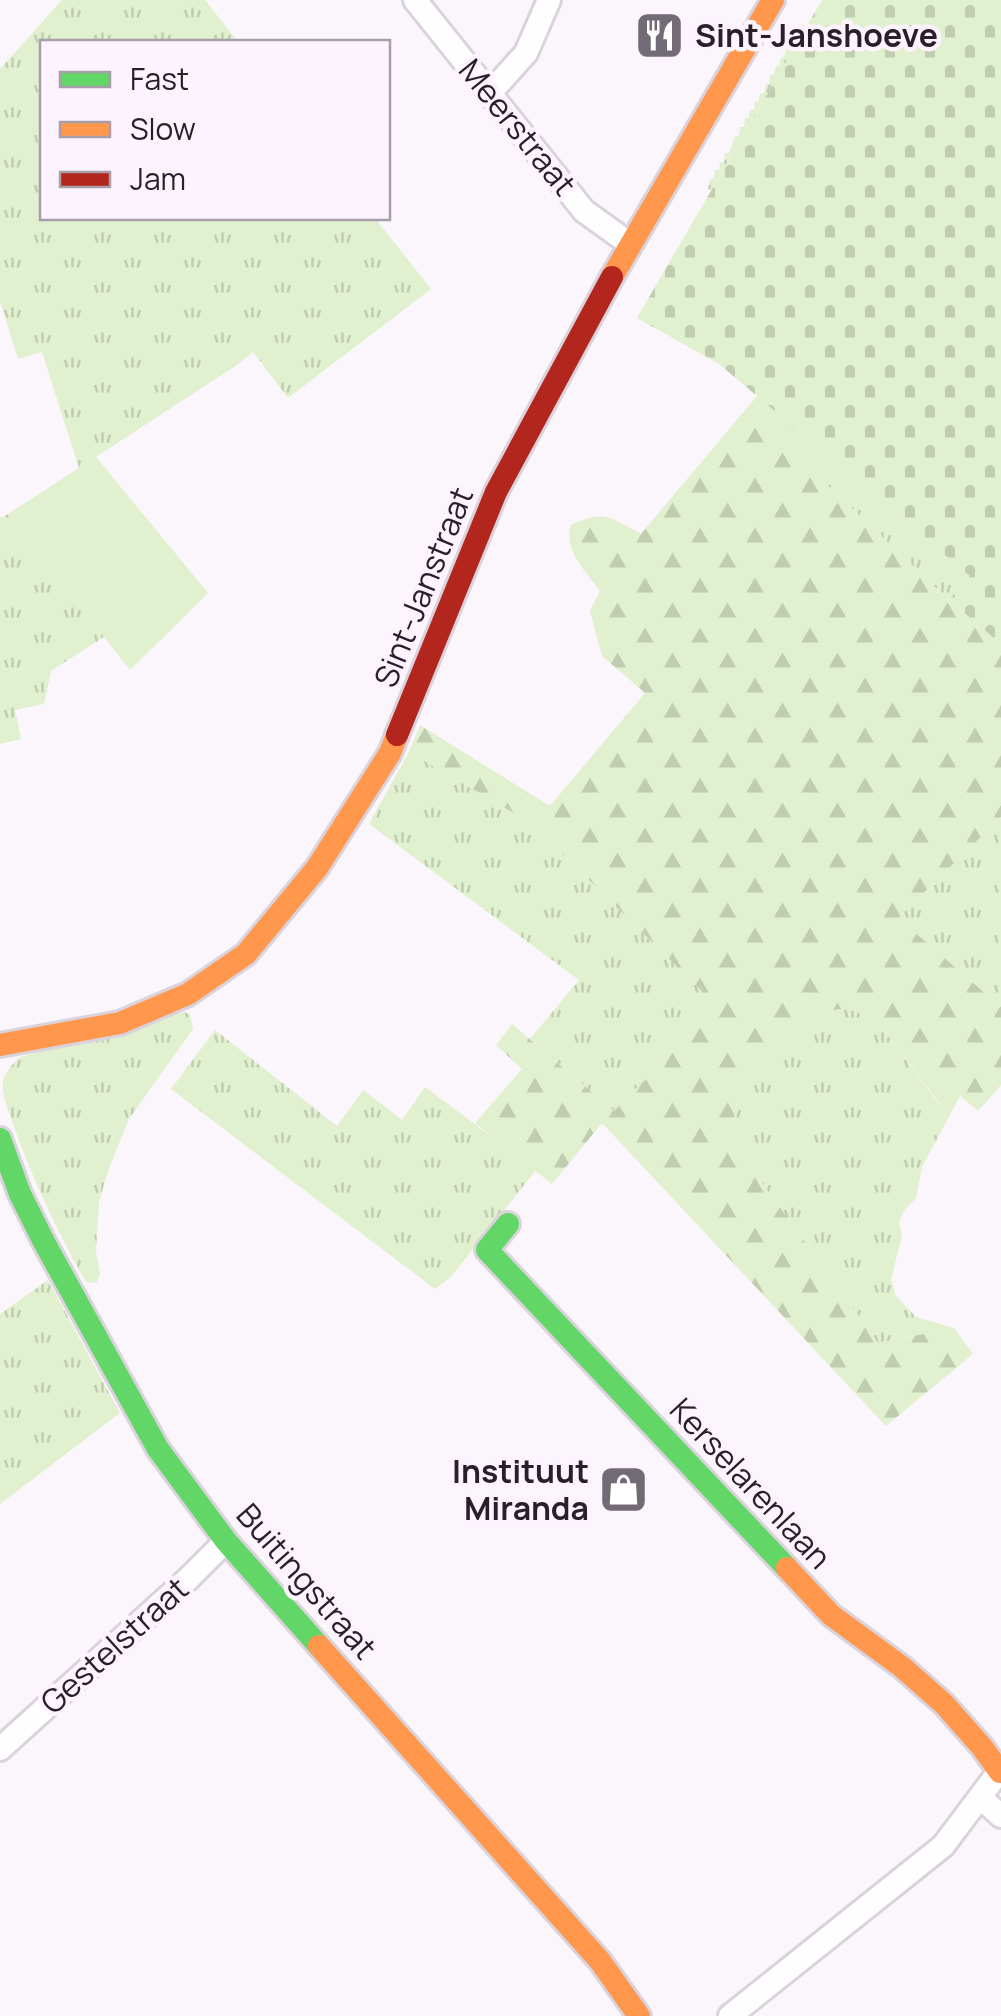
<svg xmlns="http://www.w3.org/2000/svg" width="1001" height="2016" font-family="Manrope,sans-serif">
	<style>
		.grass { fill: url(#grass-tufts) }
		.forest { fill: url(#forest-firs) }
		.cemetery { fill: url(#cemetery-stones) }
		.garden { fill: #e1f0ce }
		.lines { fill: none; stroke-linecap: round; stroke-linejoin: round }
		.street-casing { stroke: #dbd3dc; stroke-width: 28 }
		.fast-casing { stroke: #dbd3dc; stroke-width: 28 }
		.slow-casing { stroke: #dbd3dc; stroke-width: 28 }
		.jam-casing { stroke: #dbd3dc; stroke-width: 28 }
		.street { stroke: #fefeff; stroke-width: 22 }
		.fast { stroke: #63d668; stroke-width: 22 }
		.slow { stroke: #ff974d; stroke-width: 22 }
		.jam { stroke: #b3261e; stroke-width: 22 }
		.labels { text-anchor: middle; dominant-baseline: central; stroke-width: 9; stroke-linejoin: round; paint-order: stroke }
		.poi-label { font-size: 32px; font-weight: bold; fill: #281f2a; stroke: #fdf3ff; text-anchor: start }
		.street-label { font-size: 32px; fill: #281f2a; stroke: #fdf3ff }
	</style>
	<defs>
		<pattern id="grass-tufts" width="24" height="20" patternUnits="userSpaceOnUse" patternTransform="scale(2.5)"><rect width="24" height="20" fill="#e1f0ce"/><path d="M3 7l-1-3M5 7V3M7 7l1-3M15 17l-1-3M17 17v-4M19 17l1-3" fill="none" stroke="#c1cdb1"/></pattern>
		<pattern id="forest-firs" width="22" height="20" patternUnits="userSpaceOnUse" patternTransform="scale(2.5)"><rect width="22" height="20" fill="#e1f0ce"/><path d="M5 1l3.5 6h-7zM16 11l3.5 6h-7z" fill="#c1cdb1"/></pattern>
		<pattern id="cemetery-stones" width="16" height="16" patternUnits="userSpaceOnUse" patternTransform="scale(2.5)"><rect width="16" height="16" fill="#e1f0ce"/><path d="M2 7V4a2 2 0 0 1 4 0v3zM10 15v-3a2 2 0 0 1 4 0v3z" fill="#c1cdb1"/></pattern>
	</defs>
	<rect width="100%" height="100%" fill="#fbf6fc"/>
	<g class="grass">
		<polygon points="62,0 205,0 238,42 42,42 42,218 375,218 431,289 288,398 253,352 237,365 79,468 42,352 18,359 0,301 0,69"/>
		<polygon points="802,24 807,27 711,190 708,189 710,179 714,179 715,170 719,170 720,162 724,162 725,153 729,153 735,136 739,136 740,127 744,127 745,118 749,118 750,110 754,110 755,101 758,102 760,93 764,93 766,84 769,84 770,75 774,75 776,66 779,66 781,58 784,57 786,49 789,49 791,41 795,40 796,32 800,32"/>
		<polygon points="757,396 971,576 949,600 746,409"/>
		<polygon points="8,514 104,637 51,671 44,704 15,710 21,739 0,744 0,518"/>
		<polygon points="409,752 531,823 718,1007 614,1111 530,1039 579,980 369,824"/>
		<polygon points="1001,817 1001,1007 897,918"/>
		<polygon points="846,1008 876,1020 940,1105 952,1089 960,1096 922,1167 916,1198 905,1209 899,1221 902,1235 891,1280 896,1296 916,1317 954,1328 878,1343 746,1161 733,1123 740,1086 760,1059 792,1027 822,1012"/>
		<path d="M184,1012l6,2 3,15 -64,90 -20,49 -10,33 -3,50 4,24 -4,8 -10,-1c-29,-51 -52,-100 -72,-155 -4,-13 -13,-32 -11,-45 2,-11 10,-18 17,-25z"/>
		<polygon points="215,1030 337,1126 363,1090 402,1120 425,1087 536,1170 451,1277 435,1289 171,1089"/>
		<polygon points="48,1280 120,1413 0,1504 0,1314"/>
	</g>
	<path class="forest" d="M746,409l203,191 52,44v173l-103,101 103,89v78l-23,26 -26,-22 -11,16 -65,-85 -30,-12 -24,4 -30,15 -32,32 -20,27 -7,37 13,38 132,182 76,-15 19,26 -87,72 -284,-303 -50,61 -77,-61 47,-54 -26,-24 16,-21 102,87 104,-104 -187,-184 -122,-71 11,-27 130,81 95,-113 -43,-37 -12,-45 10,-20c-14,-20 -37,-40 -29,-66 35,-16 39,-7 70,9z"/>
	<polygon class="cemetery" points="822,0 1001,0 1001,644 949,600 970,576 719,364 637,318"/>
	<polygon class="garden" points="96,457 208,593 130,670 8,514"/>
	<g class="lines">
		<defs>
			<g id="street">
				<polyline points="415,0 584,211 630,244"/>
				<polyline points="491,92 526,53 549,0"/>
				<polyline points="0,1749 189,1578 226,1541"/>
				<polyline points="981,1798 1001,1816"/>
				<polyline points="730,2016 943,1846 1001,1769"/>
			</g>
			<g id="fast">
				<polyline points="0,1139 20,1194 44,1242 158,1449 226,1541 319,1646"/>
				<polyline points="508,1224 487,1250 787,1568"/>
			</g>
			<g id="slow">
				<polyline points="612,277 773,0"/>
				<polyline points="0,1045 120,1023 188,994 246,954 317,868 390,753 397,735"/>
				<polyline points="787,1568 831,1615 902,1667 944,1704 982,1747 1000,1772"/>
				<polyline points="319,1646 600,1961 639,2016"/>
			</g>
			<polyline id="jam" points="397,735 496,492 612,277"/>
		</defs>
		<use href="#street" class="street-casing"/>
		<use href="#fast" class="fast-casing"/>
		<use href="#slow" class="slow-casing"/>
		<use href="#jam" class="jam-casing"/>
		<use href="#street" class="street"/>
		<use href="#fast" class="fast"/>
		<use href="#slow" class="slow"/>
		<use href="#jam" class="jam"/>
	</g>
	<defs>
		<symbol id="restaurant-square" viewBox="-11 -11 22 22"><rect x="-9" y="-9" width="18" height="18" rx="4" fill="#726a74" stroke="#fdf3ff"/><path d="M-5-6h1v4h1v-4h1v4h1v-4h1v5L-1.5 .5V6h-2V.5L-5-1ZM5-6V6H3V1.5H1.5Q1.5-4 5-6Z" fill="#fff"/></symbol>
		<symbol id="shop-square" viewBox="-11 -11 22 22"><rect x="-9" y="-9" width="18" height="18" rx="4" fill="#726a74" stroke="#fdf3ff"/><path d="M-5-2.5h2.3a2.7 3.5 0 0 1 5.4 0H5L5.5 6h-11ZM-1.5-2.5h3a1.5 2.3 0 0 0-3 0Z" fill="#fff"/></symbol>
	</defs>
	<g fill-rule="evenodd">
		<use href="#restaurant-square" x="632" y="8" width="55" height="55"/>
		<use href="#shop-square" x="596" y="1462" width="55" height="55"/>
	</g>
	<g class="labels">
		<g class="poi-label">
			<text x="695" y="35">Sint-Janshoeve</text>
			<text x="589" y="1471" text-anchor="end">Instituut<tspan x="589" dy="37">Miranda</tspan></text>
		</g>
		<g class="street-label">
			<text transform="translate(518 127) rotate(51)">Meerstraat</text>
			<text transform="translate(423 587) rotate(-68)">Sint-Janstraat</text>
			<text transform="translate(751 1483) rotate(47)">Kerselarenlaan</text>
			<text transform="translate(307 1581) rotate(49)">Buitingstraat</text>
			<text transform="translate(114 1645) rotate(-42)">Gestelstraat</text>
		</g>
	</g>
	<rect x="40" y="40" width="350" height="180" fill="#fdf3ff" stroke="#a89eaa" stroke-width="2.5"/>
	<rect x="60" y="72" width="50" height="15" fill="#63d668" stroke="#a89eaa" stroke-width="2.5"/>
	<text x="130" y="90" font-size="30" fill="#281f2a">Fast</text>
	<rect x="60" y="122" width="50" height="15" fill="#ff974d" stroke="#a89eaa" stroke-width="2.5"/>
	<text x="130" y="140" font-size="30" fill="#281f2a">Slow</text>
	<rect x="60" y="172" width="50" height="15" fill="#b3261e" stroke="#a89eaa" stroke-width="2.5"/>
	<text x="130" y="190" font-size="30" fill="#281f2a">Jam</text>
</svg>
